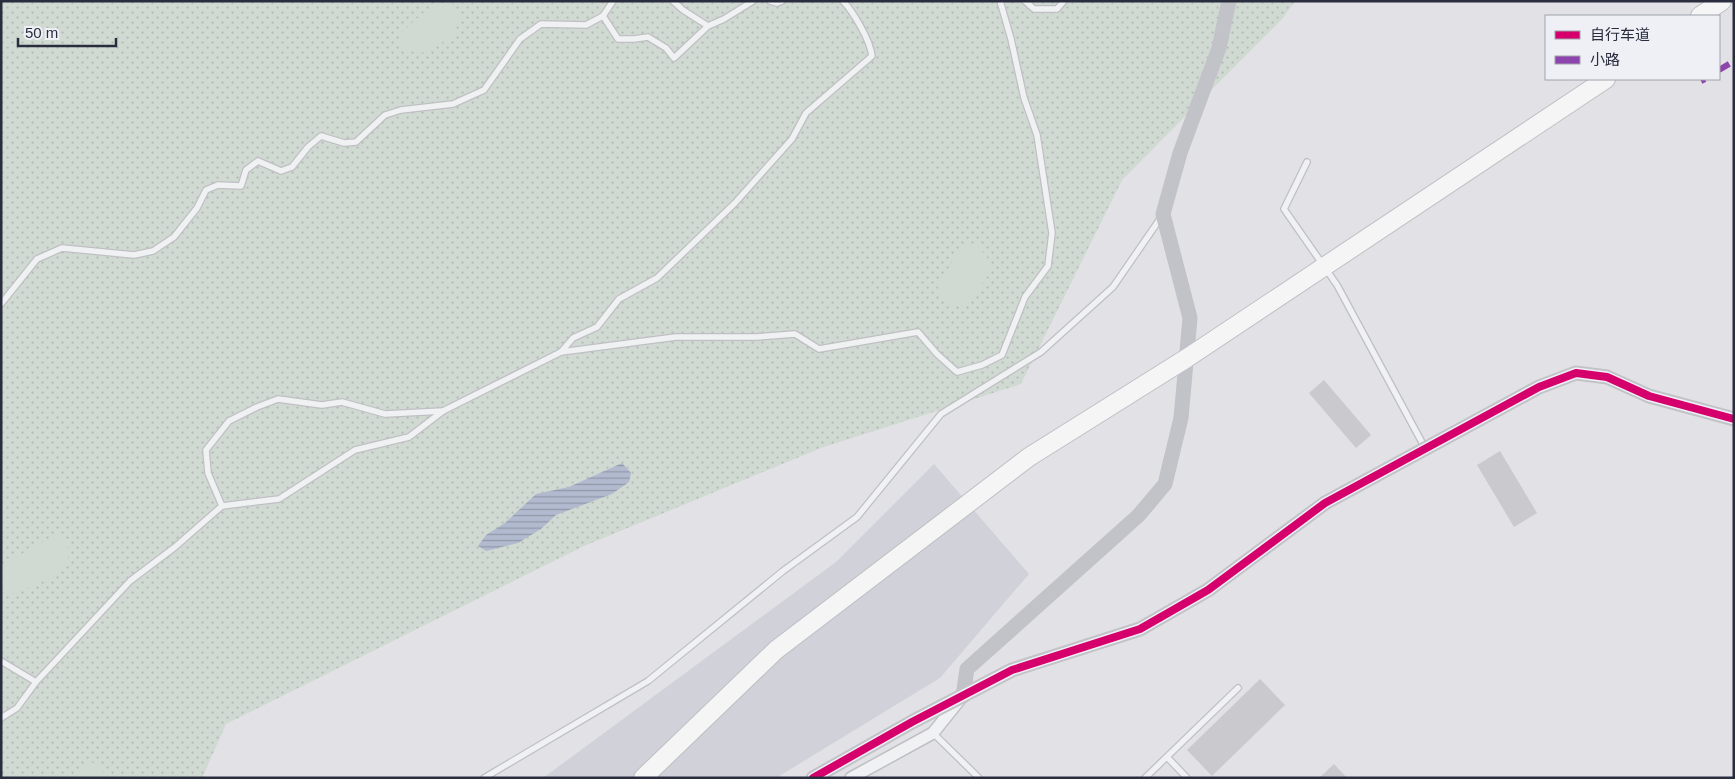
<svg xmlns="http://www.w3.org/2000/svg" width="1735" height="779" font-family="Arial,'Noto Sans SC',sans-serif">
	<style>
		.built { fill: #d0d1d9 }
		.grass { fill: url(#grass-dots) }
		.pitch { fill: #d0d9d2 }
		.water { fill: url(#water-rules) }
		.building { fill: #cacace }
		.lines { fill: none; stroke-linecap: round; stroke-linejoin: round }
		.lane-casing { stroke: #c0c0c4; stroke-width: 8 }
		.street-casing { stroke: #c0c0c4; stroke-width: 14 }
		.primary-casing { stroke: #bebfc3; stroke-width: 20 }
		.lane { stroke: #f0f1f3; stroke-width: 5.5 }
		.street { stroke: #f0f1f3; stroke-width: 11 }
		.secondary { stroke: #c2c3c8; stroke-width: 15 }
		.primary { stroke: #f5f5f6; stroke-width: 18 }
		.quiet { stroke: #8e44ad; stroke-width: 6; stroke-dasharray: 12 6; stroke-linecap: butt }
		.cycleway-casing { stroke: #eff0f5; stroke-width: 11 }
		.cycleway { stroke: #d6006c; stroke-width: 8 }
	</style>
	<defs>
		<pattern id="grass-dots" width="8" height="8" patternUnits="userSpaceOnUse" patternTransform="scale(1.25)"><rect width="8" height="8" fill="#d0d9d2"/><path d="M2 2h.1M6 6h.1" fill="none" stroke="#b3bbb5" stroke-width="1.8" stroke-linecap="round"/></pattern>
		<pattern id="water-rules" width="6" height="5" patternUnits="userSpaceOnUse" patternTransform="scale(1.25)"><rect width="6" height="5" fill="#b2bacf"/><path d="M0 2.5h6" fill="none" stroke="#9198a9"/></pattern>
	</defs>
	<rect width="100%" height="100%" fill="#e2e2e6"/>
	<polygon class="built" points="934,464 1029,574 940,678 776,778 543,778 836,562"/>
	<polygon class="grass" points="1,1 1295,1 1283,18 1122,180 1021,384 821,448 584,546 226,724 202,778 1,778"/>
	<g class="pitch">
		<polygon points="442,3 454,6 460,18 454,34 429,52 417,53 399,48 401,33 423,13"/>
		<polygon points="975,243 994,266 974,297 960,306 939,300 938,286 961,247"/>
		<path d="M56,534l11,8c1,5 3,11 1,16 -5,19 -42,31 -59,37l-8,-6 1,-24z"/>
		<polygon points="91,762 101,767 104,774 103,778 76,778 81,769"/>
	</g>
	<polygon class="water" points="622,463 631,473 629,482 612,494 556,515 541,529 518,543 486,551 478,546 486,535 505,523 536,494 569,487"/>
	<g class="building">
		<polygon points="1324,380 1371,435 1356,448 1309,393"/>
		<polygon points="1500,451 1537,513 1514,527 1477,465"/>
		<polygon points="1260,679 1285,705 1212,776 1187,750"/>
		<polygon points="1334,764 1347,778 1319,778"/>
	</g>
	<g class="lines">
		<defs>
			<g id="lane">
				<polyline points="673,1 683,10 708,26 724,19 753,1"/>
				<polyline points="770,1 777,3 782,1"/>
				<polyline points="1025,1 1034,9 1057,9 1064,1"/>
				<polyline points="603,16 618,39 634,39 648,37 666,48 674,58 708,26"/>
				<polyline points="1307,162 1284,209 1337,285 1425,448"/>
				<polyline points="1,304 37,259 62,248 134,255 153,251 174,237 197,208 206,190 218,185 241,186 246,170 258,161 281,171 292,167 308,147 321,136 344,143 356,142 385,115 401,110 453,104 484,90 520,39 541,24 586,25 603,16 613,1"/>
				<path d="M561,352l12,-14 24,-11 22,-28 38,-21 78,-75 57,-64 14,-26 66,-57c-2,-16 -18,-43 -29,-55"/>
				<polyline points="222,506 208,473 206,450 229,421 257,407 278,399 322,405 342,402 385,414 443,411"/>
				<polyline points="1,661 36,682"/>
				<polyline points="1,718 17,708 36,682 130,581 175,547 222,506 279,499 355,450 409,437 443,411 561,352 676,337 756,337 795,334 819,349 918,332 937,354 957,372 982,365 1002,355 1025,297 1048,266 1052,233 1037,135 1024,98 1011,39 1000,1"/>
				<polyline points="933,733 979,778"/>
				<polyline points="1167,757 1187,778"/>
				<polyline points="484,778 648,681 783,571 857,517 941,414 1041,352 1113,287 1162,216"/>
				<polyline points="1145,778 1238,688"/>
			</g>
			<polyline id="street" points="851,778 933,733 961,698"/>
			<g id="primary">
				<polyline points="1700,16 1722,1"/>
				<polyline points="643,778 776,650 1029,457 1187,358 1606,79"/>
			</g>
		</defs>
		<use href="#lane" class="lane-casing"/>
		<use href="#street" class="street-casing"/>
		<use href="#primary" class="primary-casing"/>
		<use href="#lane" class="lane"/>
		<use href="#street" class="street"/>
		<g class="secondary">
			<polyline points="963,696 967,669 1139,515 1165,484 1181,418 1190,318 1163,214 1180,153 1219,48 1229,1"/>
			<polyline points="813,778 912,722 1012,670 1140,629 1208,590 1325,503 1539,387 1576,373 1607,377 1649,396 1734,419"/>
		</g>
		<use href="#primary" class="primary"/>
		<g class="quiet">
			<polyline points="1719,70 1734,61"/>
			<polyline points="1701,81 1705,79"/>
		</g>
		<defs>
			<polyline id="cycleway" points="813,778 912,722 1012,670 1140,629 1208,590 1325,503 1539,387 1576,373 1607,377 1649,396 1734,419"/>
		</defs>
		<use href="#cycleway" class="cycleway-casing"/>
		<use href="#cycleway" class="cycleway"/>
	</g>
	<rect width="1735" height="779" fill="none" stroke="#292d3e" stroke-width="5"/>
	<rect x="1545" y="15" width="175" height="65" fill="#eff0f5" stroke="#a0a2ac"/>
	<rect x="1555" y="31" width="25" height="8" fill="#d6006c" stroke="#a0a2ac"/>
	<text x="1590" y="40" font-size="15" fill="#292d3e">自行车道</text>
	<rect x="1555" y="56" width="25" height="8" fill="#8e44ad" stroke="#a0a2ac"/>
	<text x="1590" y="65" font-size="15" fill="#292d3e">小路</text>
	<path d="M18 38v8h98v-8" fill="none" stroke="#292d3e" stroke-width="2.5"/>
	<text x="25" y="38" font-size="15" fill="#292d3e" stroke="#eff0f5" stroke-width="4" paint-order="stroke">50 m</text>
</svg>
